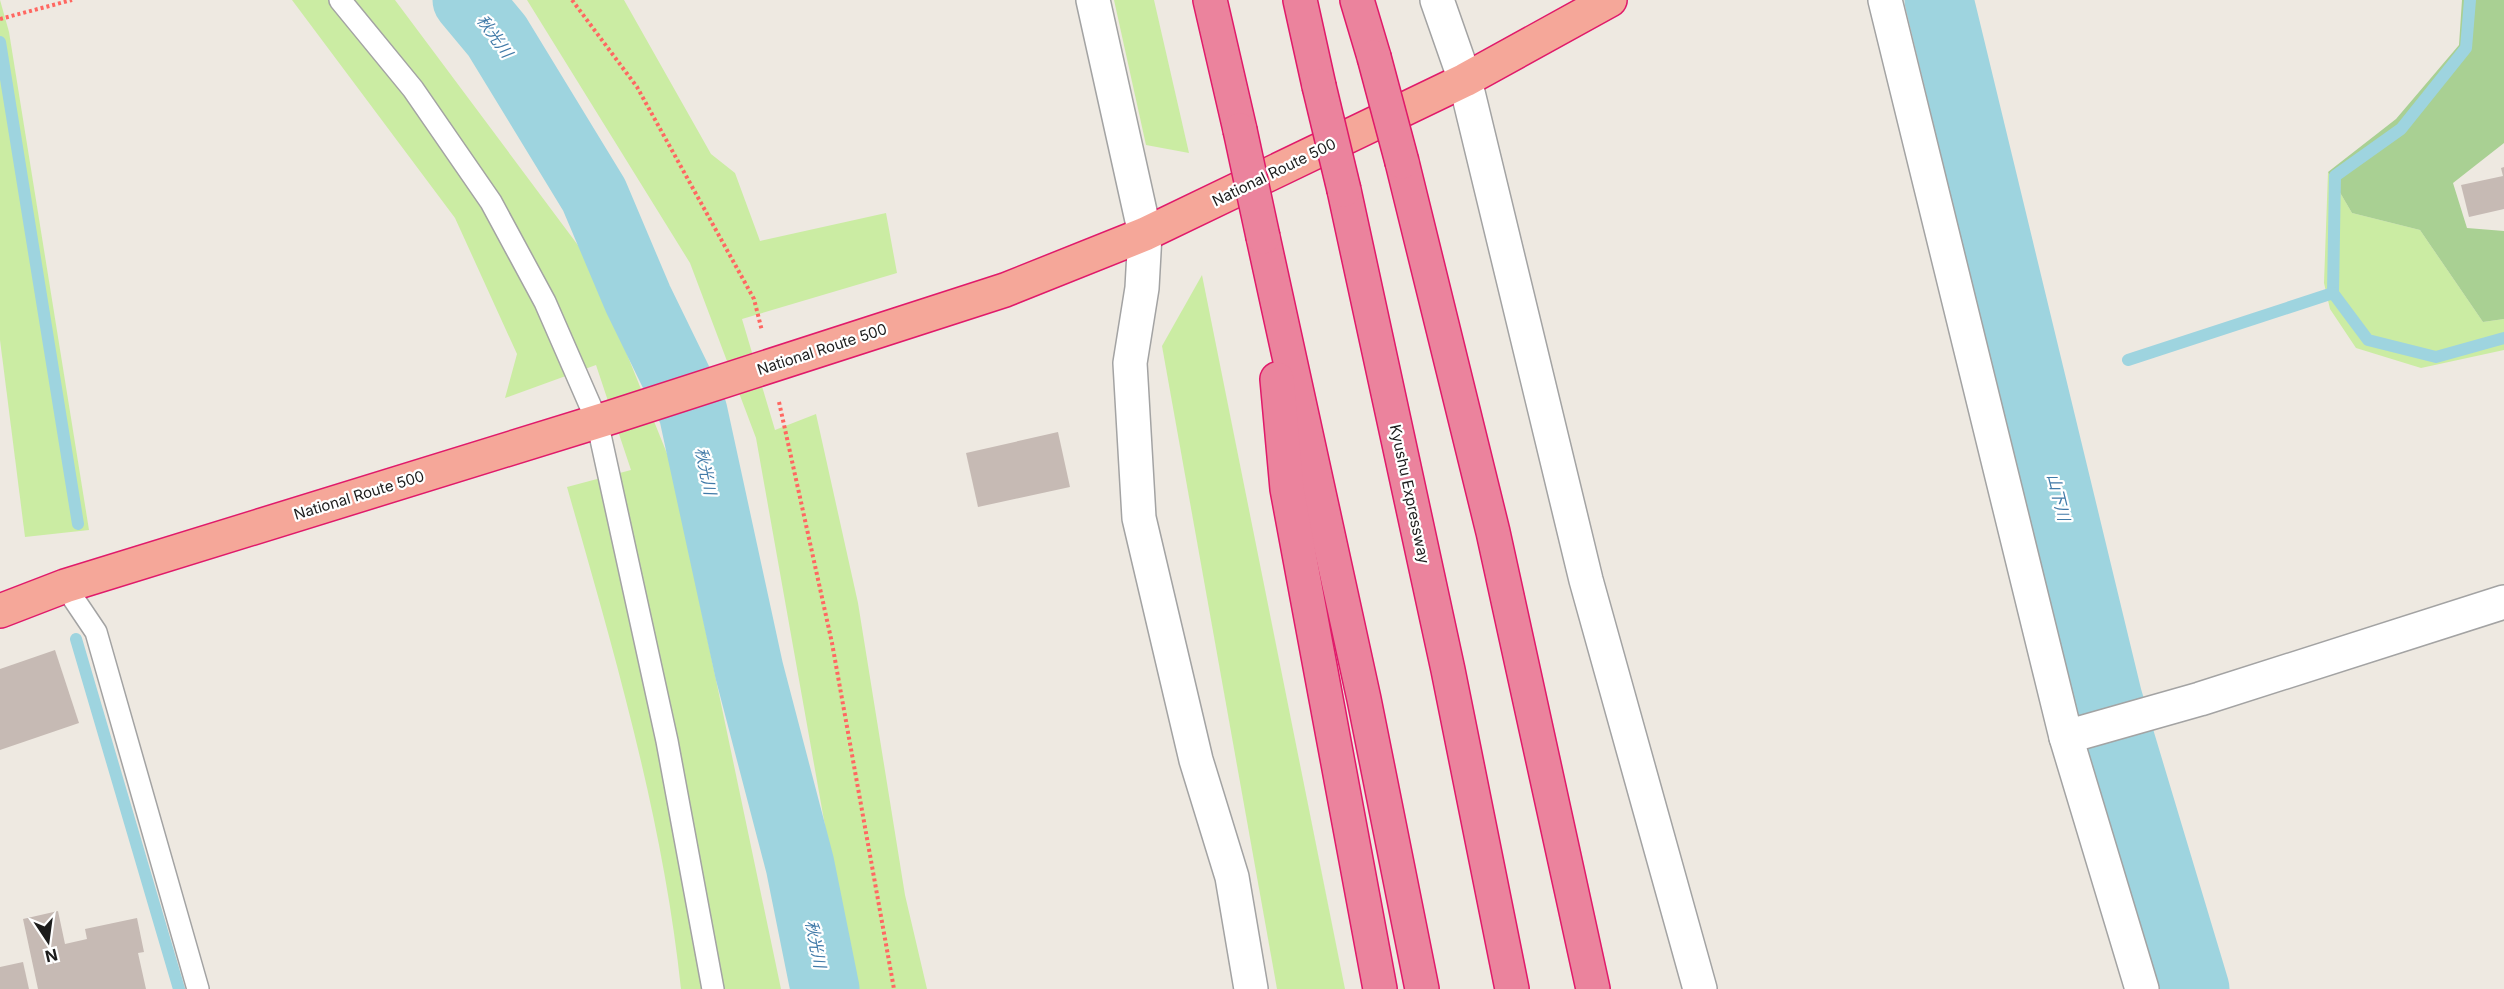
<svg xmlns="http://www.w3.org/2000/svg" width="2504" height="989" font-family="Inter,'Noto Sans JP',sans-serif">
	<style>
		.grass { fill: #cbeca3 }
		.forest { fill: #a9d093 }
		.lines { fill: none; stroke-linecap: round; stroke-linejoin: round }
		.stream { stroke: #9ed4df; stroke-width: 12 }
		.river { stroke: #9ed4df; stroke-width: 69 }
		.building { fill: #c6bab4 }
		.service-casing { stroke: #a3a3a3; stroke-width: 24 }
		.minor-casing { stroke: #a3a3a3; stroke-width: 36 }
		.tertiary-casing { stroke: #a3a3a3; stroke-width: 36 }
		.trunk-casing { stroke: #e01a6a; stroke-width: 36 }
		.motorway-casing { stroke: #e01a6a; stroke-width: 36 }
		.path { stroke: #ff6761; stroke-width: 4; stroke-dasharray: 3 3; stroke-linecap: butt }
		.service { stroke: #fff; stroke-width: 21 }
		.minor { stroke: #fff; stroke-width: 33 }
		.tertiary { stroke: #fff; stroke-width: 33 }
		.trunk { stroke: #f5a799; stroke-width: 33 }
		.motorway { stroke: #eb839d; stroke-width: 33 }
		.motorway-bridge-casing { stroke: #e01a6a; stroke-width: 36; stroke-linecap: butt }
		.motorway-bridge { stroke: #eb839d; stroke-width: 33 }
		.labels { text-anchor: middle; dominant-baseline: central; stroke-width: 4.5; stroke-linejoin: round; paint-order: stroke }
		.street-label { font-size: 15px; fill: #1c1c1c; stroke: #fff }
		.water-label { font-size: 16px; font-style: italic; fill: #417aa8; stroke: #fff }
	</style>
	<rect width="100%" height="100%" fill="#eee9e1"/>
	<g class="grass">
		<polygon points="0,0 9,32 89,530 25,537 0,340"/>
		<path d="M292,0h103l194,260 81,201 111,528h-100c-18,-171 -67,-337 -114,-502l64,-17 -35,-105 -91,33 12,-44 -62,-136z"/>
		<polygon points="527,0 624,0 711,154 735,173 760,241 886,213 897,273 742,319 775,430 816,414 858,603 905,895 927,989 854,989 756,438 690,263"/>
		<polygon points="1114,0 1154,0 1189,153 1146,145"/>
		<polygon points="2328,172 2352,213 2420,230 2483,322 2504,319 2504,350 2421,368 2356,348 2330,309 2324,283"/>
		<polygon points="1202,275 1345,989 1277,989 1162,346"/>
	</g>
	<polygon class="forest" points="2462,0 2504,0 2504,143 2453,183 2467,228 2504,231 2504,319 2483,322 2420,230 2352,213 2328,172 2396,119 2459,45"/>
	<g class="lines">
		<g class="stream">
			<polyline points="0,42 78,524"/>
			<polyline points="2333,293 2335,176 2401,129 2466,48 2470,0"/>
			<polyline points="2128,360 2333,293 2368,340 2436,357 2504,338"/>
			<polyline points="76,639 179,989"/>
		</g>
		<g class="river">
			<polyline points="467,0 497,36 594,195 638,299 693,412 749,670 800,865 825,989"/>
			<polyline points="1939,0 2108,699 2195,989"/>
		</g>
	</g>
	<g class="building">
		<polygon points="2504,167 2504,209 2469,217 2461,185 2503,176 2501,168"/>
		<polygon points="1058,432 1070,487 978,507 966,453"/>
		<polygon points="55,650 79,723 0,750 0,669"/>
		<polygon points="58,911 65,944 87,939 85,929 137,918 144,952 138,953 146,989 38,989 23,919"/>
		<polygon points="23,962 29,989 0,989 0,967"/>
	</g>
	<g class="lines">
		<defs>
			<g id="service">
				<polyline points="340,0 413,89 491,202 545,302 597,421 667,741 713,989"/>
				<polyline points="65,586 96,632 198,989"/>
			</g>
			<g id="minor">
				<polyline points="1093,0 1145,234 1142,288 1130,363 1139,518 1196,760 1232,877 1251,989"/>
				<polyline points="1885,0 2066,737 2142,989"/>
				<polyline points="1465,80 1586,580 1700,989"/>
				<polyline points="2066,737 2200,699 2504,602"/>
			</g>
			<polyline id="tertiary" points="1437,0 1465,80"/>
			<polyline id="trunk" points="0,611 65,586 612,417 1005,290 1145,234 1465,80 1610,0"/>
			<g id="motorway">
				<polyline points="1210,0 1240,130"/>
				<polyline points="1300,0 1319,86"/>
				<polyline points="1357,0 1374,57"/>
				<polyline points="1402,162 1493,532 1593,989"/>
				<polyline points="1344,190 1448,670 1512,989"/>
				<polyline points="1263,237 1364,699 1422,989"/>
				<polyline points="1277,379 1287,489 1380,989"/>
			</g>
		</defs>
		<use href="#service" class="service-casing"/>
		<use href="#minor" class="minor-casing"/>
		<use href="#tertiary" class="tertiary-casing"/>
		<use href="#trunk" class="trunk-casing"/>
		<use href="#motorway" class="motorway-casing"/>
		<g class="path">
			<polyline points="572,0 637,87 754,299 762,331"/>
			<polyline points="0,19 72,0"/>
			<polyline points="779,402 832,643 894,989"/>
		</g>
		<use href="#service" class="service"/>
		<use href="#minor" class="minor"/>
		<use href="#tertiary" class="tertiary"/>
		<use href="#trunk" class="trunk"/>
		<use href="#motorway" class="motorway"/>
		<defs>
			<g id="motorway-bridge">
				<polyline points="1374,57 1402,162"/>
				<polyline points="1319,86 1344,190"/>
				<polyline points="1240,130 1263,237"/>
			</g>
		</defs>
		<use href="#motorway-bridge" class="motorway-bridge-casing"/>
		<use href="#motorway-bridge" class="motorway-bridge"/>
	</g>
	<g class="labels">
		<g class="street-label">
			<text transform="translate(1274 172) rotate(-26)">National Route 500</text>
			<text transform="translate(822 349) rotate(-18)">National Route 500</text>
			<text transform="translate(1410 494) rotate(78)">Kyushu Expressway</text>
			<text transform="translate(359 495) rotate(-17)">National Route 500</text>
		</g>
		<g class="water-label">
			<text transform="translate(495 36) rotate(54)">秋光川</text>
			<text transform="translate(706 471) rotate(78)">秋光川</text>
			<text transform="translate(2059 497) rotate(76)">山下川</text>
			<text transform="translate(816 944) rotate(79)">秋光川</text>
		</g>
	</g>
	<g transform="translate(48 941) rotate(167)" stroke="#ffffff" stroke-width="4.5" paint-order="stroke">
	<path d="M0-4.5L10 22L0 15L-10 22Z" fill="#1c1c1c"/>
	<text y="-9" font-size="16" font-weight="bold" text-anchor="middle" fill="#1c1c1c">N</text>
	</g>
</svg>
